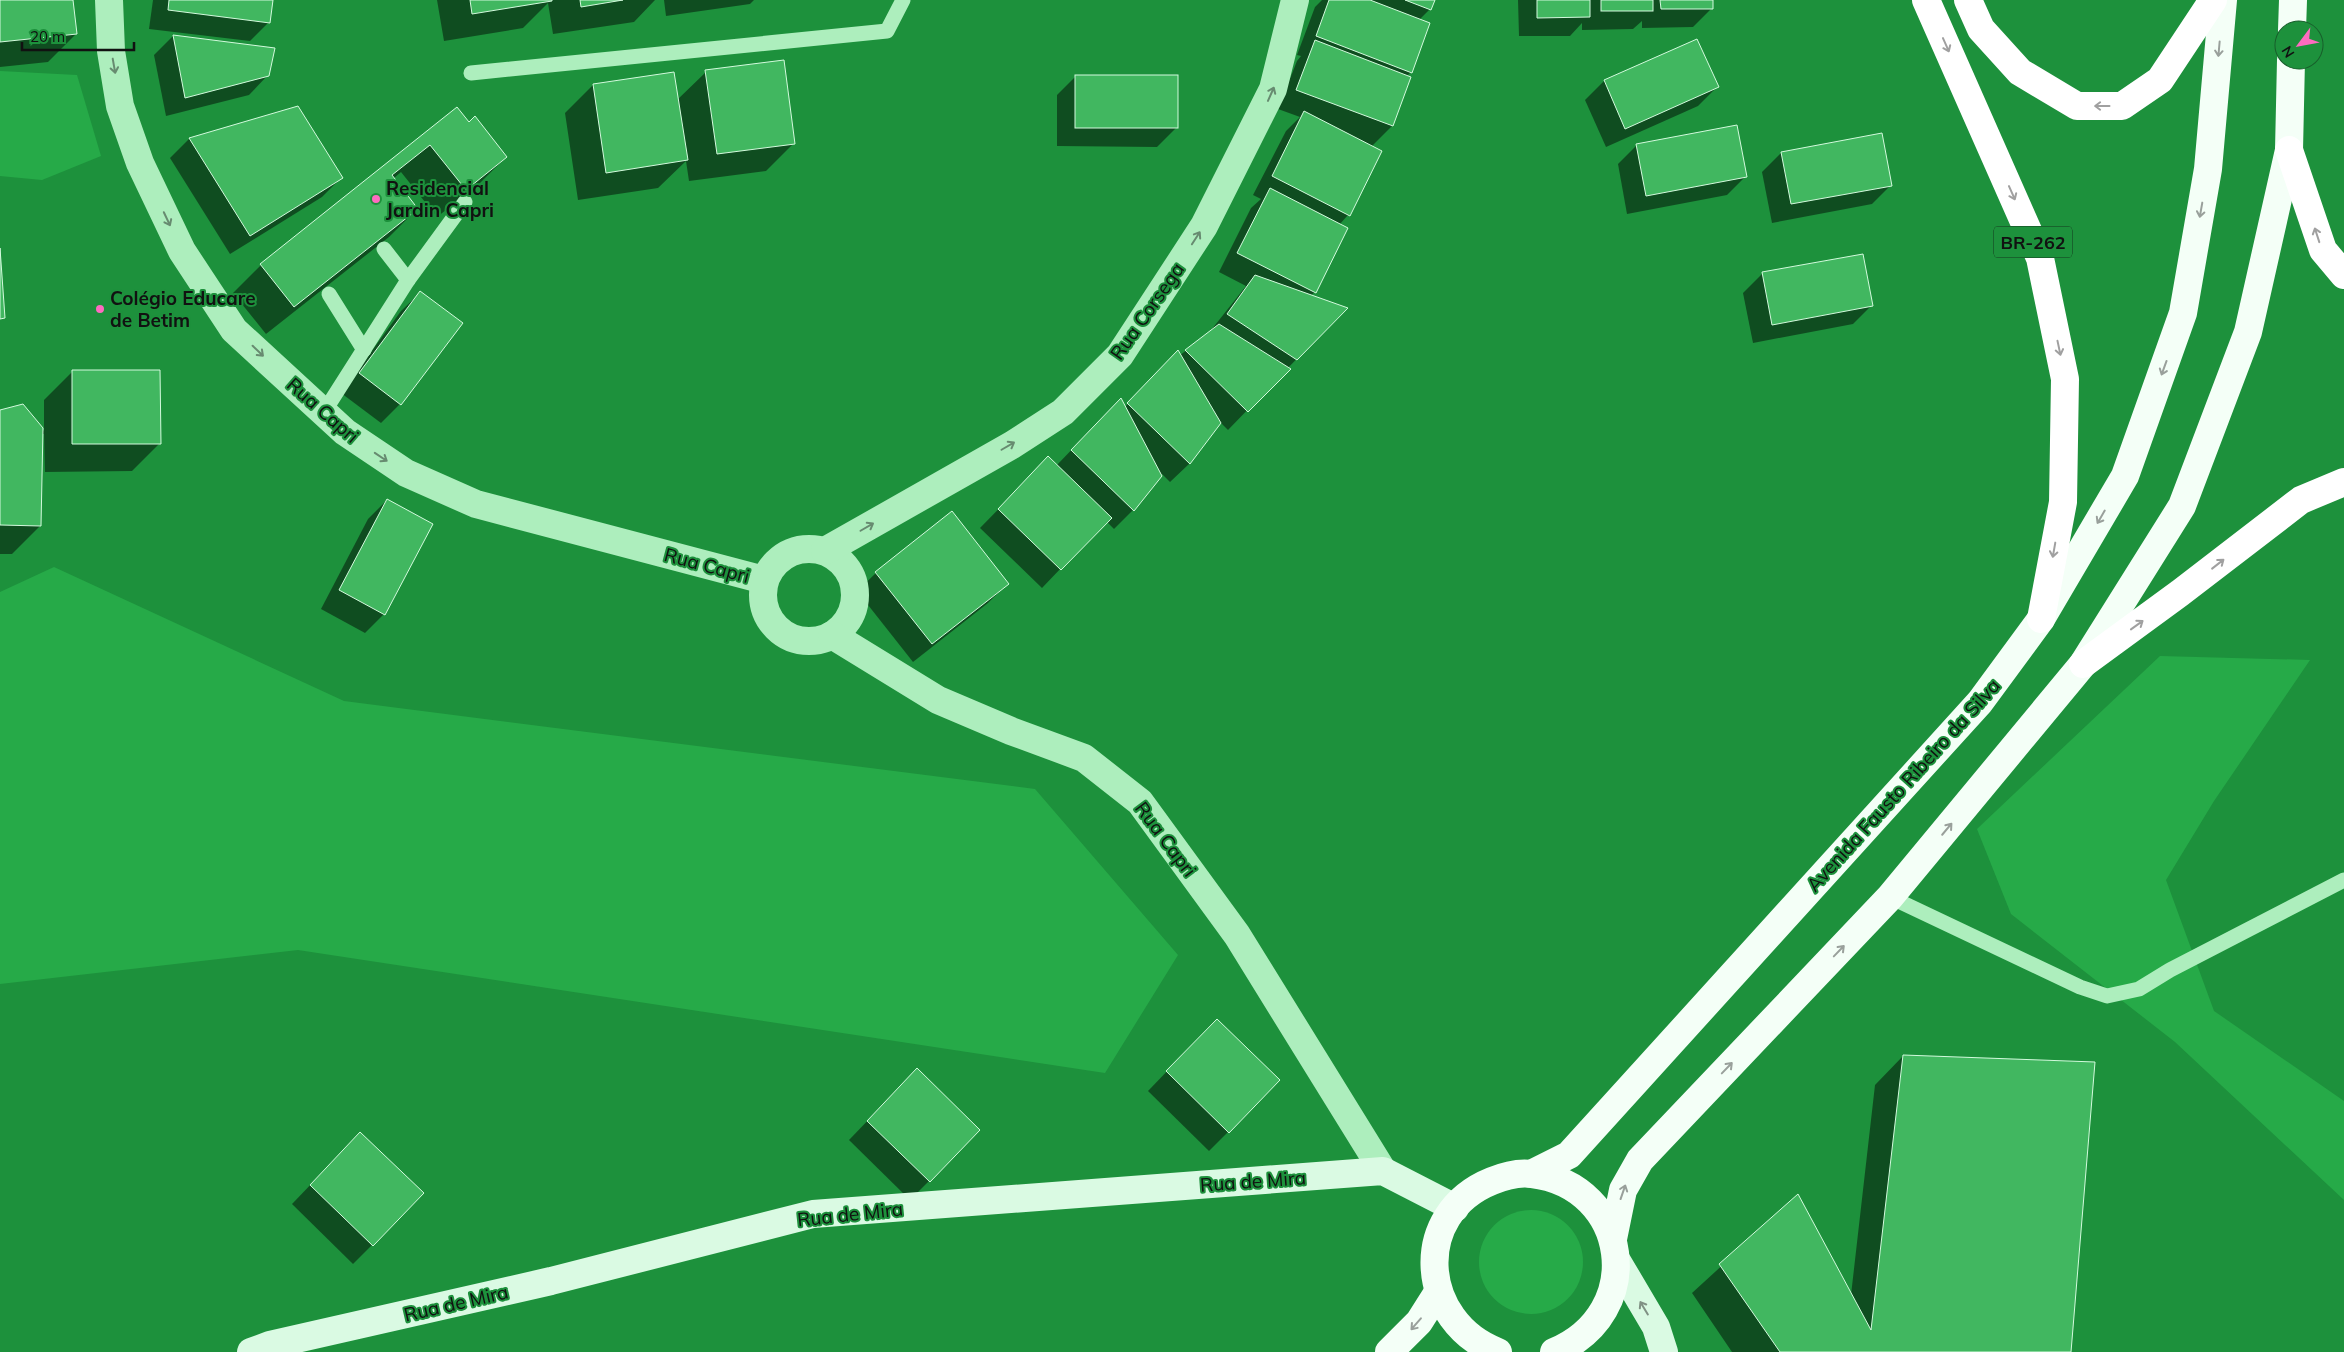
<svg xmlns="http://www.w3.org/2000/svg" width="2344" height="1352" font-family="Mulish,sans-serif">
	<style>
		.green { fill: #26aa48 }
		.shadow { fill: #0007 }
		.building { fill: #41b760; stroke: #d3fadd }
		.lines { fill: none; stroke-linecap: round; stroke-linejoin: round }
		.lane { stroke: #adeebd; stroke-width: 15 }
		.street { stroke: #adeebd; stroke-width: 28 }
		.secondary { stroke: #dafae3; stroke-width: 28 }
		.primary { stroke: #f4fff7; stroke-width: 28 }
		.highway { stroke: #fff; stroke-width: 28 }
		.oneway { stroke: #a0a0a0 }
		.oneway2 { stroke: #99a09b }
		.oneway3 { stroke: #678b70 }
		.oneway4 { stroke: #809184 }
		.poi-dot { fill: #fe6bc0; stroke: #1d913c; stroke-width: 2 }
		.labels { text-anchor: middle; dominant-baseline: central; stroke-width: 4; stroke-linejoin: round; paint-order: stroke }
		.shield { fill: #1d913c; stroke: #15371e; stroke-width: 1 }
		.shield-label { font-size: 18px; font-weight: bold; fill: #111 }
		.poi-label { font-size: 19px; font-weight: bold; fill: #111; stroke: #1d913c; text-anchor: start }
		.street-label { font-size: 19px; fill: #111; stroke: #1d913c }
	</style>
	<rect width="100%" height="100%" fill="#1d913c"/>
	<g class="green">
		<polygon points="0,71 77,75 101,156 42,180 0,176"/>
		<polygon points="54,567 344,701 1035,789 1178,955 1105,1073 298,950 0,984 0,592"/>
		<polygon points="2160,656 2310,660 2214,801 2166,880 2214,1011 2344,1101 2344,1200 2175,1042 2011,914 1977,829"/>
		<circle cx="1531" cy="1262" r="52"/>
	</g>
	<g class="shadow">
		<polygon points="0,0 72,0 76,34 48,62 0,67"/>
		<polygon points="153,0 272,0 269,22 250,41 149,29"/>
		<polygon points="437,0 655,0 634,22 553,34 548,3 523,28 444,41"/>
		<polygon points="664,0 754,0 750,4 666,16"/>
		<polygon points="1322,0 1434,0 1430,9 1419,20 1411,72 1406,77 1410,78 1392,126 1371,147 1381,152 1348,215 1339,225 1315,292 1310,296 1345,309 1228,430 1220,422 1189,464 1170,482 1162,474 1133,510 1114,529 1106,521 1042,588 980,528 1030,477 1056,466 1102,418 1125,407 1159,371 1208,334 1246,286 1219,272 1251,208 1261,199 1253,195 1286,131 1300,117 1278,109 1297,61 1301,56 1297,55 1315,7"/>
		<polygon points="1518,0 1712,0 1712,8 1693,27 1642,28 1642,21 1633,29 1582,30 1582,23 1570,36 1519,36"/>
		<polygon points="173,36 268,75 249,95 166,116 154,55"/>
		<polygon points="1697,41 1717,87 1698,106 1606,147 1585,100 1604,81"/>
		<polygon points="706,72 794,143 766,171 689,181 686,161 658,188 578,200 565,113 593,85 677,100"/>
		<polygon points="1076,76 1176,128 1157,147 1057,146 1057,95"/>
		<polygon points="298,108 341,178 322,197 230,254 170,158 189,139"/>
		<polygon points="457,109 469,123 506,157 478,185 437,217 401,172 393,179 417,209 389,237 266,334 233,293 261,265"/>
		<polygon points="1637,145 1746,176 1727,195 1627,214 1618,164"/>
		<polygon points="1781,153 1891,185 1872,204 1772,223 1762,172"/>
		<polygon points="1762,274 1872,305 1853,324 1753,343 1743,293"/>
		<polygon points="420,293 400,404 381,423 341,393 401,311"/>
		<polygon points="72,372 160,443 132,471 45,472 44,434 42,434 40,526 12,554 0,554 0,412 22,405 44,431 44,400"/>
		<polygon points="387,500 384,614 365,633 321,609 368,519"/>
		<polygon points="876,573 1007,584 988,603 913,662 857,591"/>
		<polygon points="1198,1039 1228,1132 1209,1151 1148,1091"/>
		<polygon points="1903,1056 2070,1352 1732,1352 1692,1293 1798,1196 1851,1295 1875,1085"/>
		<polygon points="898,1089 929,1181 910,1200 849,1140"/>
		<polygon points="341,1153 372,1245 353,1264 292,1204"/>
	</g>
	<g class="building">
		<polygon points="0,0 73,0 77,34 0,42"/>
		<polygon points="169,0 273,0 270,23 168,10"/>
		<polygon points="470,0 552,0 552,1 472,14"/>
		<polygon points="580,0 623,0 581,7"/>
		<polygon points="1329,0 1370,0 1430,23 1412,73 1316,36"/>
		<polygon points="1405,0 1435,0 1431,10"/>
		<polygon points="1537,0 1590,0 1590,17 1537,18"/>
		<rect x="1601" y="0" width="52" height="11"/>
		<polygon points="1660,0 1713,0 1713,9 1661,9"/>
		<polygon points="173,35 275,48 269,76 185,98"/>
		<polygon points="1697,39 1719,87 1625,129 1604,80"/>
		<polygon points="1315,40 1411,77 1393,126 1296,90"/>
		<polygon points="784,60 795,144 717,154 705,70"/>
		<polygon points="674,72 688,160 606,173 593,84"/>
		<rect x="1075" y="75" width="103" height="53"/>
		<polygon points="298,106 343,178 250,236 189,138"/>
		<polygon points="457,107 469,122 475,116 507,157 466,190 430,145 392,175 418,209 294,307 260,264"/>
		<polygon points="1304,111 1382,151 1350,216 1272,176"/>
		<polygon points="1737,125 1747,177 1646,196 1636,144"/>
		<polygon points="1882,133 1892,186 1791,204 1781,152"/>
		<polygon points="1270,188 1348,228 1316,293 1237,253"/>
		<polygon points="0,248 5,318 0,319"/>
		<polygon points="1863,254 1873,306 1772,325 1762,272"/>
		<polygon points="1255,275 1348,308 1297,360 1227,314"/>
		<polygon points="420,291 463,323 401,405 359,373"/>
		<polygon points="1219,324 1291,369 1248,412 1185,350"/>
		<polygon points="1178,350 1221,423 1190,464 1127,403"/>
		<polygon points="72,370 160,370 161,444 72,444"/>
		<polygon points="1121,398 1162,476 1134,511 1071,450"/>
		<polygon points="23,404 43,428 41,526 0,525 0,410"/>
		<polygon points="1048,456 1112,518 1061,570 998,509"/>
		<polygon points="387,499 433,524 385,615 339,590"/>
		<polygon points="952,511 1009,584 932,644 875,572"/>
		<polygon points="1217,1019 1280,1080 1229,1133 1166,1071"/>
		<polygon points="1903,1055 2095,1062 2071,1352 1780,1352 1719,1264 1798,1194 1871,1330"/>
		<polygon points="917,1068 980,1130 930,1182 867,1121"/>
		<polygon points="360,1132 424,1193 373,1246 310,1185"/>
	</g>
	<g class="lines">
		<g class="lane">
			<polyline points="471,73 887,31 903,0"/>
			<polyline points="384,249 408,280"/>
			<polyline points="329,294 364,350"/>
			<polyline points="324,412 408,280 465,202"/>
			<polyline points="1890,897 2080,987 2107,996 2139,989 2170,970 2344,880"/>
		</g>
		<g class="street">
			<polyline points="109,0 111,51 120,106 140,163 182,251 234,330 345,432 406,473 476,504 764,580"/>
			<circle cx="809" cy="595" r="46"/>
			<polyline points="825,551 1012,445 1063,412 1120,355 1204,226 1273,89 1295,0"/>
			<polyline points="832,635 938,700 1011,731 1084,758 1140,802 1237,935 1383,1171"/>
		</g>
		<g class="secondary">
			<polyline points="1617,1261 1656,1327 1664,1352"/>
			<polyline points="251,1352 270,1345 551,1281 813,1214 1383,1171 1455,1208"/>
		</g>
		<g class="primary">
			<polyline points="2292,30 2293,0"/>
			<polyline points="1531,1174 1569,1155 1980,702 2041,619 2125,476 2183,313 2208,169 2223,0"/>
			<polyline points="1613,1239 1623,1190 1640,1160 1890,897 2083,664 2182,506 2248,332 2289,150 2291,60"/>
			<polyline points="1389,1352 1419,1322 1438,1292"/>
			<path d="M1498,1352c-79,-30 -88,-138 -6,-171 12,-5 27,-9 40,-7 98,12 116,139 22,178"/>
		</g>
		<g class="highway">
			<polyline points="1926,0 2040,258 2065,379 2063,502 2041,619"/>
			<polyline points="1968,0 1981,29 2020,72 2077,106 2122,106 2160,80 2213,0"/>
			<polyline points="2289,150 2323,250 2344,275"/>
			<polyline points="2083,664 2180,593 2301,500 2344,482"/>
		</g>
	</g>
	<defs><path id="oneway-shaft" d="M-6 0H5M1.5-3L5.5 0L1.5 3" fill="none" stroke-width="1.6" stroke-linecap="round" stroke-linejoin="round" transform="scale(1.25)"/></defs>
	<g class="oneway">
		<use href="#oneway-shaft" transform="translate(1946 45) rotate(66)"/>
		<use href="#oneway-shaft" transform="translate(2102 106) rotate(-180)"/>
		<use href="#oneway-shaft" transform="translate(2012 193) rotate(66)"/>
		<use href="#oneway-shaft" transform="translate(2317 235) rotate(-108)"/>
		<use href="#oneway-shaft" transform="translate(2059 348) rotate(78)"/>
		<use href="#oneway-shaft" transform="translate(2054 550) rotate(100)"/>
		<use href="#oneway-shaft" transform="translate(2218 564) rotate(-38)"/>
		<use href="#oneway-shaft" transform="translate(2137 625) rotate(-36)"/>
	</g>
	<g class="oneway2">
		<use href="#oneway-shaft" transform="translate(2219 49) rotate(95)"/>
		<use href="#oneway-shaft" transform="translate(2201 210) rotate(100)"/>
		<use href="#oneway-shaft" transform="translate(2164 368) rotate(110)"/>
		<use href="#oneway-shaft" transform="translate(2101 517) rotate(120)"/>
		<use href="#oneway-shaft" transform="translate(1947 829) rotate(-50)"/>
		<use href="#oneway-shaft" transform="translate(1839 951) rotate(-46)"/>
		<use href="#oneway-shaft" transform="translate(1727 1068) rotate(-46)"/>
		<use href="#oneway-shaft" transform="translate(1623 1192) rotate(-71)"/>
		<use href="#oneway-shaft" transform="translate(1416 1324) rotate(131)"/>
	</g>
	<g class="oneway3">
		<use href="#oneway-shaft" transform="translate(114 66) rotate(80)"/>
		<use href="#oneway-shaft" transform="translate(1271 94) rotate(-66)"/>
		<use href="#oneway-shaft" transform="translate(167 219) rotate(65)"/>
		<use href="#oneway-shaft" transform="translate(1196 238) rotate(-57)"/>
		<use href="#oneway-shaft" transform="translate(258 351) rotate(44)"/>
		<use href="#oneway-shaft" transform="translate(1008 446) rotate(-30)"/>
		<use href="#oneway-shaft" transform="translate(381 457) rotate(34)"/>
		<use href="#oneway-shaft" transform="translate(867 527) rotate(-30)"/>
	</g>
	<use class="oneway4" href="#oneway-shaft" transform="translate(1644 1308) rotate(-121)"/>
	<g class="poi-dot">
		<circle cx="376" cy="199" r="5"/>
		<circle cx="100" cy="309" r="5"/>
	</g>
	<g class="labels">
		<rect class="shield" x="1994" y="226.5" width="78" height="31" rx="4"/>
		<g class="shield-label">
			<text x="2033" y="242">BR-262</text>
		</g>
		<g class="poi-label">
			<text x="386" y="188">Residencial<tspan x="386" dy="22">Jardin Capri</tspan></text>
			<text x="110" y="298">Colégio Educare<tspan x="110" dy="22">de Betim</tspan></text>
		</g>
		<g class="street-label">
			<text transform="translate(1147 311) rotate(-55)">Rua Corsega</text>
			<text transform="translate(323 410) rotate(41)">Rua Capri</text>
			<text transform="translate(707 565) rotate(15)">Rua Capri</text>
			<text transform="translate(1903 785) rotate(-48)">Avenida Fausto Ribeiro da Silva</text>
			<text transform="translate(1166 839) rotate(53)">Rua Capri</text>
			<text transform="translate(1253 1181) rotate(-4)">Rua de Mira</text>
			<text transform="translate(850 1214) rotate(-6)">Rua de Mira</text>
			<text transform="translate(456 1303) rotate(-13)">Rua de Mira</text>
		</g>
	</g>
	<g transform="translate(2299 45) rotate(238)"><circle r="24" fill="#1d913c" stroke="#185e2b"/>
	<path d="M0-4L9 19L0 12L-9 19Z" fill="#fe6bc0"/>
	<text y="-8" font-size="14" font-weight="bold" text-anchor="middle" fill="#111111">N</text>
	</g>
	<path d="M22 42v8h112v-8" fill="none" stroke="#111111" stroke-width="2.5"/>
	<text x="30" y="42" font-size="15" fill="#111111" stroke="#1d913c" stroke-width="4" paint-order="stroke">20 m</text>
</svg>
